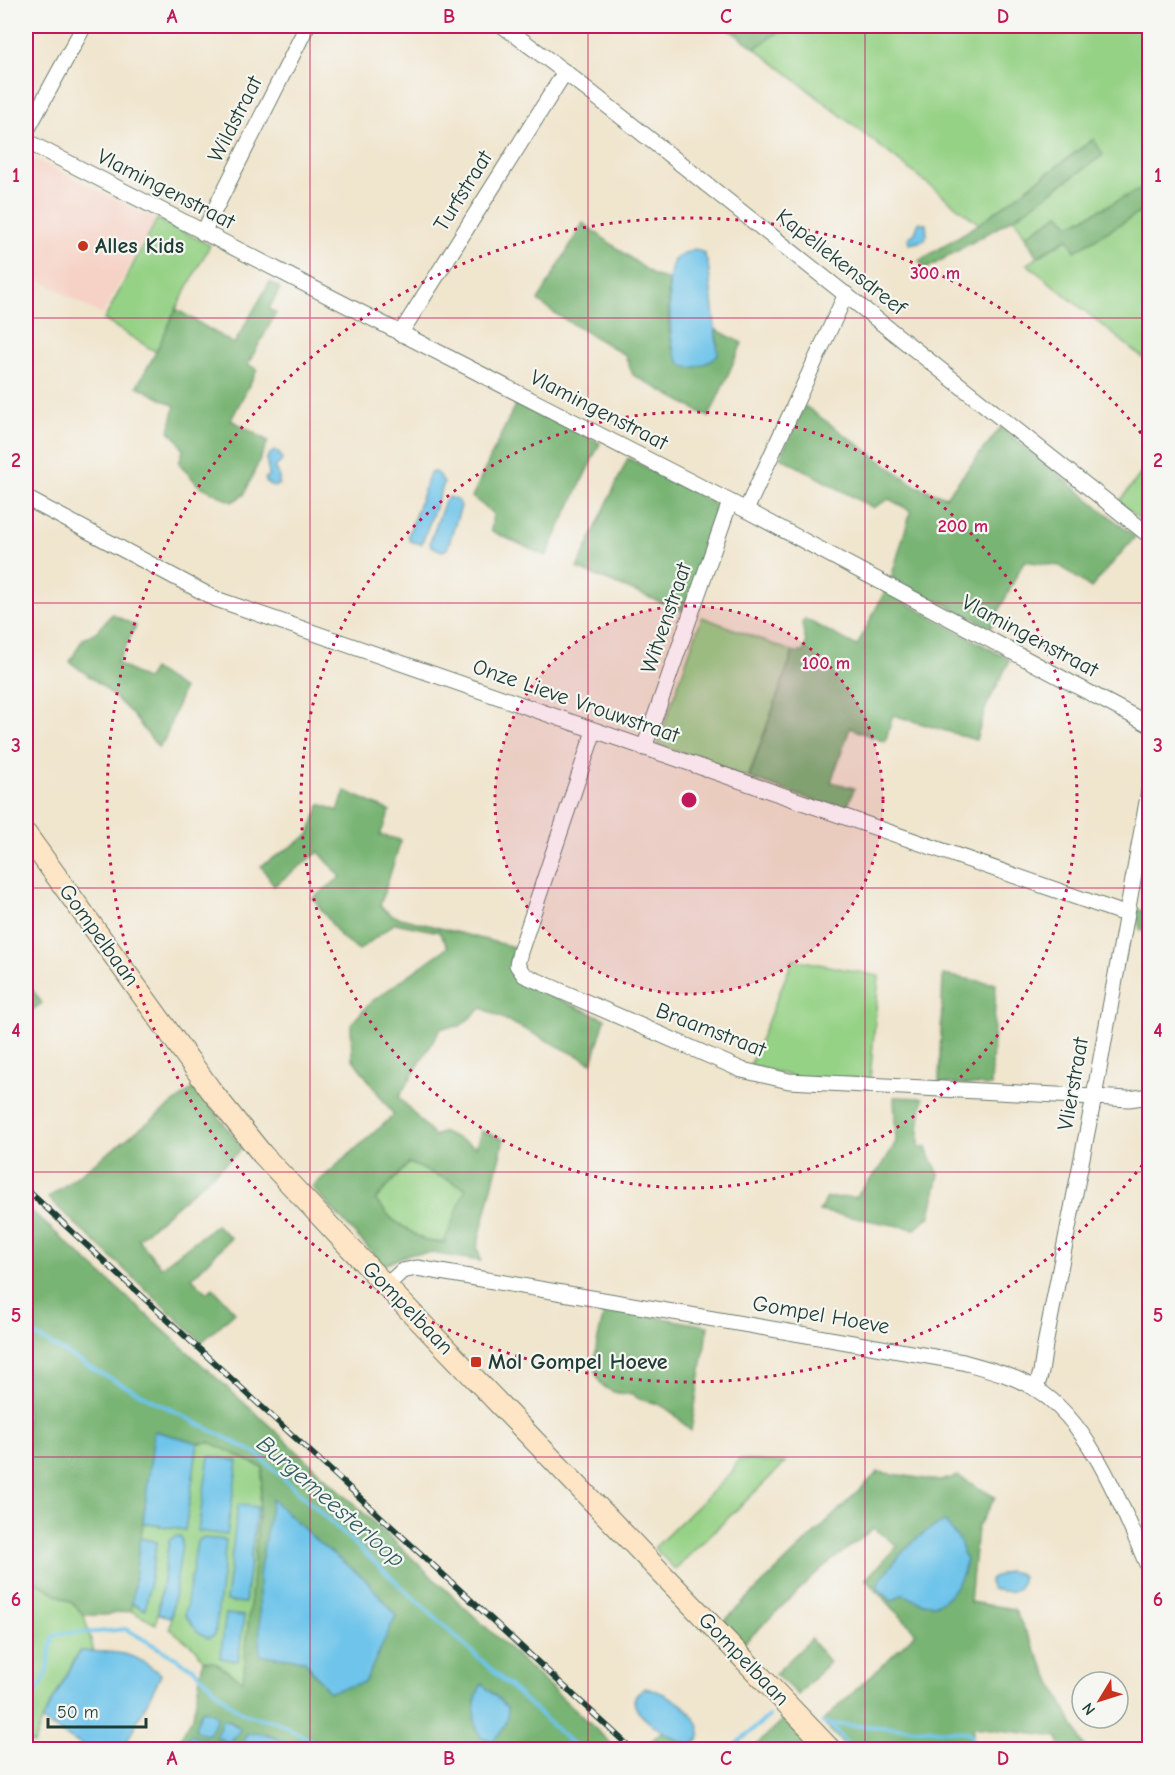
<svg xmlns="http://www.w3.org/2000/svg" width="1175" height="1775" font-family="'Comic Neue',sans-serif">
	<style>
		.built { fill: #f6d1c5 }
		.green { fill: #96d286; stroke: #5a885d; stroke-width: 1.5; fill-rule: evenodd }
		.forest { fill: #78b473; stroke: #4c7854; stroke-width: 1.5; fill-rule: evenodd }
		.water { fill: #6ec4ea; stroke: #46808f; stroke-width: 1.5 }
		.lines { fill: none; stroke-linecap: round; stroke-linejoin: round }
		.stream { stroke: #6ec4ea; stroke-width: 4 }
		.street-casing { stroke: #68786a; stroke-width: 17 }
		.secondary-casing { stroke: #68786a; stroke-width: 23 }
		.street { stroke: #fff; stroke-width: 15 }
		.secondary { stroke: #fde5c5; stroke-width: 21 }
		.rail-casing { stroke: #1f3d34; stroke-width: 6 }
		.rail { stroke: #f6f6f2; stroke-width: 4; stroke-dasharray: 11; stroke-linecap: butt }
		.grid { fill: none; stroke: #c2185b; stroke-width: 1.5; stroke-opacity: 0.55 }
		.ring { fill: none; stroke: #c2185b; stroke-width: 3; stroke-dasharray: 3 6 }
		.poi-dot { fill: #c8321e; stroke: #f6f6f2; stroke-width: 2 }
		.labels { text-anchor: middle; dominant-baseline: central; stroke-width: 4.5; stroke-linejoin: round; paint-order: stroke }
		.street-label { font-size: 22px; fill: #1f3d34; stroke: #f6f6f2 }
		.poi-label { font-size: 22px; font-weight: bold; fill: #1f3d34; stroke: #f6f6f2; text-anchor: start }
		.water-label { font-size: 24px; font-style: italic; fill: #335f62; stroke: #f6f6f2 }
		.centre { fill: #c2185b; stroke: #f6f6f2; stroke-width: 3 }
		.ring-label { font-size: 18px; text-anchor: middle; font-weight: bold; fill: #c2185b; stroke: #f6f6f2; stroke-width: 4.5; stroke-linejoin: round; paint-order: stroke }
		.neatline { fill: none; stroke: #c2185b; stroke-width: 2 }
		.grid-label { font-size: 20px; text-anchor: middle; font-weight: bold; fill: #c2185b }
	</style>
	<rect width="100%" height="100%" fill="#f6f6f2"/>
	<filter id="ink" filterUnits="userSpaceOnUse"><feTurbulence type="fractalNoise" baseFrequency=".0167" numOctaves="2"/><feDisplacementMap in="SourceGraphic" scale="12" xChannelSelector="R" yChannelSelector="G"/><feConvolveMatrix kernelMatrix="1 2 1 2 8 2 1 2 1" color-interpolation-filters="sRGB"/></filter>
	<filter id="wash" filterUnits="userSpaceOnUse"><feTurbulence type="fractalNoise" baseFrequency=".008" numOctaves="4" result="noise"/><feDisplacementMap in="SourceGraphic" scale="24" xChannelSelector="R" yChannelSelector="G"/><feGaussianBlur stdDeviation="1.35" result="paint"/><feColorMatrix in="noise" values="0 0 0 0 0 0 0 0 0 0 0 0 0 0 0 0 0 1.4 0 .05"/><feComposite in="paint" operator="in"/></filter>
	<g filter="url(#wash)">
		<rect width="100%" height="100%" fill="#f0e5cd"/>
		<polygon class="built" points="34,159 155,219 102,315 26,273 26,175"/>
		<g class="green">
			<polygon points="801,26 1149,26 1149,192 1146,186 1069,226 1059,215 1025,236 1014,218 1103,155 1093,139 979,224 755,48 775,34"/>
			<polygon points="1149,207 1149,363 1027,264 1069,238 1075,250"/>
			<polygon points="157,219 210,245 176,309 156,352 104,320"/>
			<polygon points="1149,463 1149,517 1144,523 1119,502"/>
			<polygon points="702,617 793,652 748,778 657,745"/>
			<polygon points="793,959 879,976 870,1079 794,1077 750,1065"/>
			<polygon points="409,1163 467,1188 444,1243 425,1241 393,1220 375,1200"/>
			<path d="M210,1442l53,26 -20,214 -29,-20 -11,-1 -6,-11 -27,-21 12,-90 -13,2 -13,83 -25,-13 1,-8 13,6 12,-67 -17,-4 3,-15 42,7 13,-87zM239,1505l18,3 -12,95 -19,-2z"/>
			<polygon points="738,1460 785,1463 675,1569 654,1548 732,1472"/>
			<polygon points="26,1576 72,1603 84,1615 94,1652 79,1651 42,1721 34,1744 26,1740"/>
		</g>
		<g class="forest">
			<polygon points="724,26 801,26 775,34 755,48"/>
			<polygon points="1094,139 1103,155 1014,218 926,269 919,261 979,224"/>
			<polygon points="1146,186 1149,192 1149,207 1075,251 1068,238 1037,257 1025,236 1059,214 1070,225"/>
			<polygon points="583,223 655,276 668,279 669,331 672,349 718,344 715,329 742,343 709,417 633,375 625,355 556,314 538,301"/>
			<polygon points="270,282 280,288 269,309 276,313 248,364 257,370 231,420 268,441 244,495 232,502 198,485 179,463 183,450 178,440 169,431 175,406 137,386 156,352 176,309 234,344"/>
			<polygon points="517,401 600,443 546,556 491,531 493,513 472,497"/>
			<polygon points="805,406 916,486 946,497 1001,427 1135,537 1091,588 1060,566 1024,561 991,627 891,578 911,511 889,499 873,508 780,457"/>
			<polygon points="628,458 719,506 697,575 682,611 577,568"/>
			<polygon points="885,591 1010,660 986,707 976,740 893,715 885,742 850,728 831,782 854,788 846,812 749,778 793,652 803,652 806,643 802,623 805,619 857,646"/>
			<polygon points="112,614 136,626 117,663 146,680 153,669 183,689 165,739 158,747 131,713 105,688 70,662 82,640 97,631"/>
			<path d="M345,791l45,20 -10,24 21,5 -21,66 13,10 121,31c-4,16 -5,24 7,36l84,36 -13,44 -110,-55 -22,18 -19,2 -42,69 35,39 10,-4 32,15 5,-16 23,8 -27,108 4,14 -50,-8 -22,1 -25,11 -72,-78 82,-72 -42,-57 -1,-34 20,-22 77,-55 -9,-15 -44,-9 -36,27 -18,-13 -28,-39 28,-21 -22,-25 -45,34 -13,-20 48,-31 11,-31 18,7zM409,1163l57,25 -22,55 -19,-2 -32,-21 -18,-20z"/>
			<polygon points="1136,909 1149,913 1149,932 1140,930"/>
			<polygon points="943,975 996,984 991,1086 939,1083"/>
			<polygon points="26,981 42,1003 26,1015"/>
			<polygon points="195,1087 243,1148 138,1239 161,1267 216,1225 231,1238 192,1278 207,1293 213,1288 235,1312 202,1342 48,1198"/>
			<polygon points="894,1097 923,1098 919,1131 919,1146 926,1148 939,1174 930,1216 915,1229 819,1211 827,1198 855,1197 882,1166 896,1142"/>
			<path d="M26,1206l245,221 346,322h-330l1,-2c-10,-12 -28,-16 -42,-12l-5,14h-12l-13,-6 -6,3 -1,3h-6l3,-5 -19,-6 -6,11h-7l19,-33 10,-55 11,1 29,19 20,-213 -53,-26 -12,1 -43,-12 -24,180 -26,4h-21l-12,-12 -46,-27zM319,1543l46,36 -36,113 -25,-32 -44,-5zM483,1685l18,16 -25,29 -1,-30zM230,1720l10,8 -11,15 -13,-6z"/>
			<path d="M605,1308l103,18 -17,105c-11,-11 -21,-23 -36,-28 -9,-3 -15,-1 -22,-9 -57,2 -35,-51 -28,-86z"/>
			<polygon points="878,1472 940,1481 958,1476 995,1497 977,1528 970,1602 1014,1609 1086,1749 1060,1749 1058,1737 973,1727 973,1749 849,1749 822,1722 916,1633 866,1579 897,1546 874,1528 821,1569 744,1643 723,1622"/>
			<polygon points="811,1639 829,1662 798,1695 775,1674"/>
			<polygon points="784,1719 812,1749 752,1749"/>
			<polygon points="663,1730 686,1749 649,1749 646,1746"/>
		</g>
		<g class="water">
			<polygon points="919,222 926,224 927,235 923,241 909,244 908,238 915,233"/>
			<path d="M695,249l9,4 4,11 10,90c-5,7 -12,9 -19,12 -31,12 -29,-44 -29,-60 0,-16 -3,-30 4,-46l11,-7z"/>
			<path d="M275,451l3,1 4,6 -1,4 -7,6 5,7v9l-5,3 -7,-4 -2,-4 4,-4c-1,-12 -7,-18 6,-24z"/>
			<polygon points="434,472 439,474 444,483 422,543 421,544 410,541 408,536 430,473"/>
			<polygon points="449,497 458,500 461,506 447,549 442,551 431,546 430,542 445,501"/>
			<polygon points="154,1431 198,1443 185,1530 143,1523"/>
			<polygon points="209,1456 238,1461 227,1535 198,1531"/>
			<polygon points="272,1499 319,1543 365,1579 396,1615 365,1682 329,1692 304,1660 260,1655 259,1575"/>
			<polygon points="238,1505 257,1507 245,1603 226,1601"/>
			<path d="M945,1522l16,20 1,11 4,6c-1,9 -5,20 -10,27 -16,25 -29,21 -53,8l-11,7 -14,-12v-6c17,-23 39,-52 67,-61z"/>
			<polygon points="180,1536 182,1539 182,1545 171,1617 158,1614 169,1541 174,1537"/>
			<polygon points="140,1538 157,1542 145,1610 132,1603"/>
			<polygon points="202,1538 226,1540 215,1635 208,1638 197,1631 185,1615 197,1542"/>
			<path d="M1008,1571l10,2 4,3c1,20 -17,16 -30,13l-3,-6 2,-5z"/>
			<polygon points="226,1614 244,1616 238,1661 220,1658"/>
			<path d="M80,1651c37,2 52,-2 81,24l-38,74h-35l-46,-28z"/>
			<path d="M482,1684l26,24c-1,15 -3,22 -15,32l-12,-2c-9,-16 -9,-38 1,-54z"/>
			<path d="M645,1688c12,2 26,9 36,16 12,9 31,34 9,41 -17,-6 -81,-39 -45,-57z"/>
			<polygon points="204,1710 215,1714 217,1717 211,1732 206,1735 197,1731 195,1728 201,1712"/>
			<polygon points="225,1719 240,1728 239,1732 229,1743 216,1737 221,1722"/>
			<polygon points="257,1732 283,1741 288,1747 287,1749 241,1749 246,1734"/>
			<polygon points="190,1735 206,1740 203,1749 181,1749"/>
		</g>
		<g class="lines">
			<g class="stream">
				<polyline points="26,1330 100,1373 257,1454 579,1750"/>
				<path d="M26,1699c24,-11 21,-39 27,-62l7,-4 38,-1 28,-3 68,40 39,38 16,9 28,6 52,28"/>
				<polyline points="823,1723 829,1724 853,1750"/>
				<polyline points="829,1724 968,1732 972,1737 971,1750"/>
				<polyline points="729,1750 769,1716"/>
			</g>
		</g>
	</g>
	<g filter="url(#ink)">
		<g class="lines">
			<defs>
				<g id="street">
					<polyline points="503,26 565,72 1150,536"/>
					<polyline points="26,132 84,26"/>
					<polyline points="26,141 746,510 1150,725"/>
					<polyline points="203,233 307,26"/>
					<polyline points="400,334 565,72"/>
					<polyline points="26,498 216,599 1125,914"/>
					<polyline points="746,510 846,294"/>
					<polyline points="594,731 520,952 517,965 524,975 742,1070 789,1081 1094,1097 1129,1099 1150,1096"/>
					<polyline points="644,748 730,502"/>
					<path d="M386,1286l16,-15 15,-3 546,94c25,7 50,13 73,27 56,34 88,124 114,182"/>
					<polyline points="1036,1389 1041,1372 1045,1345 1094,1097 1150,785"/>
				</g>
				<polyline id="secondary" points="26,834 210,1089 262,1154 386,1286 831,1750"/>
			</defs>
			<use href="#street" class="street-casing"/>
			<use href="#secondary" class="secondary-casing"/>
			<use href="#street" class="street"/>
			<use href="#secondary" class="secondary"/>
			<defs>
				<polyline id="rail" points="26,1189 633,1750"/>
			</defs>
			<use href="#rail" class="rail-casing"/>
			<use href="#rail" class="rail"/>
		</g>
	</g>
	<path class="grid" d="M310,26v1724M588,26v1724M865,26v1724M26,318h1124M26,603h1124M26,888h1124M26,1172h1124M26,1457h1124"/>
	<circle cx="689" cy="800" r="194" fill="#c2185b" fill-opacity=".12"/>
	<g class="ring">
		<circle cx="689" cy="800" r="194"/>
		<circle cx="689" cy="800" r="388"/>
		<path d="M1148 1158A582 582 0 1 1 1148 442"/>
	</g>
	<g class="poi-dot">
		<circle cx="83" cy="246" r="6"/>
		<rect x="470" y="1356" width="12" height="12" rx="3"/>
	</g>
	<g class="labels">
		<g class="street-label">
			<text transform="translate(235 119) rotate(-63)">Wildstraat</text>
			<text transform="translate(166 189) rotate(27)">Vlamingenstraat</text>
			<text transform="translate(463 191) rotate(-58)">Turfstraat</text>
			<text transform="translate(841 262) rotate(38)">Kapellekensdreef</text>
			<text transform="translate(599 410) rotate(27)">Vlamingenstraat</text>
			<text transform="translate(666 618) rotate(-71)">Witvenstraat</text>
			<text transform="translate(1030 636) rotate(28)">Vlamingenstraat</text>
			<text transform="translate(576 701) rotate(19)">Onze Lieve Vrouwstraat</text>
			<text transform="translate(99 935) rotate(54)">Gompelbaan</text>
			<text transform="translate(711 1030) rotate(21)">Braamstraat</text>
			<text transform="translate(1073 1084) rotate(-80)">Vlierstraat</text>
			<text transform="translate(408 1308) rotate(46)">Gompelbaan</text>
			<text transform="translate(821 1315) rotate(10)">Gompel Hoeve</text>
			<text transform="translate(744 1659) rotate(46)">Gompelbaan</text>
		</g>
		<g class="poi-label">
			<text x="95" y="246">Alles Kids</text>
			<text x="488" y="1362">Mol Gompel Hoeve</text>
		</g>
		<g class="water-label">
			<text transform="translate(331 1501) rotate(41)">Burgemeesterloop</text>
		</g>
	</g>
	<circle cx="689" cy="800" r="9" class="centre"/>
	<g class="ring-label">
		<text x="935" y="279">300 m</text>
		<text x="963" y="532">200 m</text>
		<text x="826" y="669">100 m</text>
	</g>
	<rect width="1175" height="1775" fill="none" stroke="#f6f6f2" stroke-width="66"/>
	<g transform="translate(1100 1700) rotate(232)"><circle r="28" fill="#f6f6f2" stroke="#a0aca6" stroke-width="1.5"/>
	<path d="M0-4.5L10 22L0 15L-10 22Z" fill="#c8321e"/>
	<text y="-9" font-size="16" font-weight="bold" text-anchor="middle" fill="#1f3d34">N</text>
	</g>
	<path d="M48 1718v9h98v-9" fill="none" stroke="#1f3d34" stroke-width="3"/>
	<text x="57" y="1718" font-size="18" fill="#1f3d34" stroke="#f6f6f2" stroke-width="4.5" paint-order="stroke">50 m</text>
	<rect x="33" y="33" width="1109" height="1709" class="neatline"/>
	<g class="grid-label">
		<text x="172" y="23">A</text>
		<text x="449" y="23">B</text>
		<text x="726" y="23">C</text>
		<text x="1003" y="23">D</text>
		<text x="16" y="182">1</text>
		<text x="1158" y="182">1</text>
		<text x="16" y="467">2</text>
		<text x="1158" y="467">2</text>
		<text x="16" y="752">3</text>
		<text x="1158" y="752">3</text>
		<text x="16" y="1037">4</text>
		<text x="1158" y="1037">4</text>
		<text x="16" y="1322">5</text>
		<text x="1158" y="1322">5</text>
		<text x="16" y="1606">6</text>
		<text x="1158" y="1606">6</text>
		<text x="172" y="1765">A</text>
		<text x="449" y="1765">B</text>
		<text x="726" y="1765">C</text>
		<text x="1003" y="1765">D</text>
	</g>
</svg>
